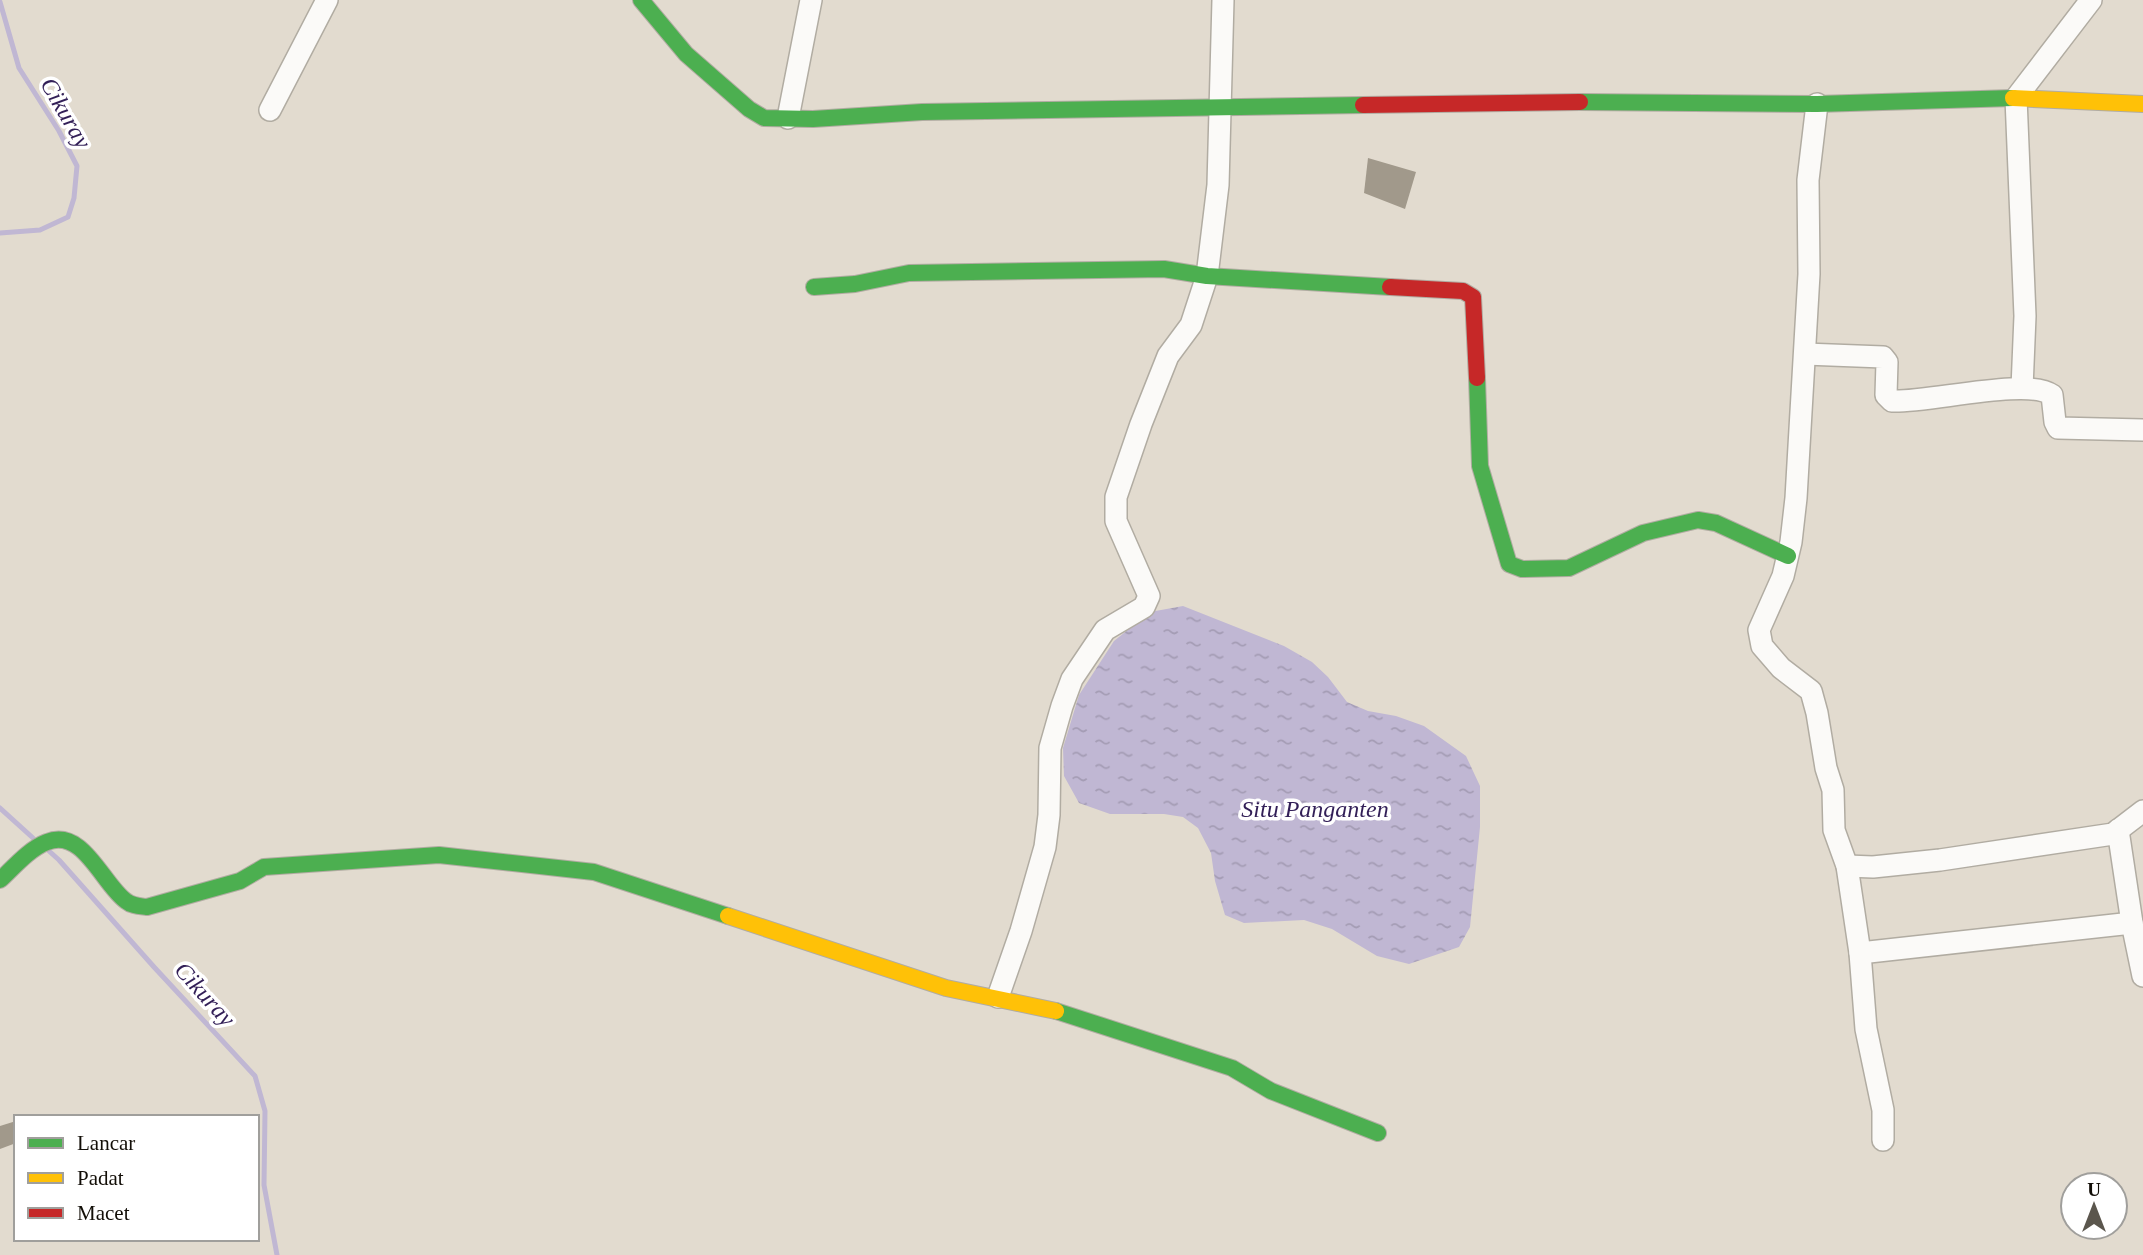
<svg xmlns="http://www.w3.org/2000/svg" width="2143" height="1255" font-family="'Times New Roman',serif">
	<style>
		.water { fill: url(#water-ripples) }
		.lines { fill: none; stroke-linecap: round; stroke-linejoin: round }
		.stream { stroke: #c0b7d3; stroke-width: 5 }
		.building { fill: #a1998b }
		.street-casing { stroke: #b1aca2; stroke-width: 24 }
		.fast-casing { stroke: #b1aca2; stroke-width: 18 }
		.slow-casing { stroke: #b1aca2; stroke-width: 18 }
		.jam-casing { stroke: #b1aca2; stroke-width: 18 }
		.street { stroke: #fbfaf8; stroke-width: 21 }
		.fast { stroke: #4caf50; stroke-width: 16 }
		.slow { stroke: #ffc107; stroke-width: 16 }
		.jam { stroke: #c62828; stroke-width: 16 }
		.labels { text-anchor: middle; dominant-baseline: central; stroke-width: 7; stroke-linejoin: round; paint-order: stroke }
		.water-label { font-size: 24px; font-style: italic; fill: #321f57; stroke: #fff }
	</style>
	<defs>
		<pattern id="water-ripples" width="26" height="14" patternUnits="userSpaceOnUse" patternTransform="scale(1.75)"><rect width="26" height="14" fill="#c0b7d3"/><path d="M2 4q2-2 4 0t4 0M15 11q2-2 4 0t4 0" fill="none" stroke="#a49cb4"/></pattern>
	</defs>
	<rect width="100%" height="100%" fill="#e2dbcf"/>
	<polygon class="water" points="1183,606 1284,646 1312,662 1328,677 1347,702 1368,711 1396,716 1424,726 1466,756 1480,786 1480,827 1470,927 1459,947 1409,964 1377,956 1332,929 1304,920 1244,923 1225,915 1215,881 1211,853 1198,828 1183,817 1164,814 1110,814 1079,803 1064,776 1063,748 1079,695 1114,641 1150,612"/>
	<g class="lines">
		<g class="stream">
			<polyline points="0,2 19,68 59,131 77,166 74,198 68,217 40,230 0,233"/>
			<polyline points="0,808 33,838"/>
			<polyline points="49,851 59,860 154,967 255,1076 265,1111 264,1185 277,1255"/>
		</g>
	</g>
	<g class="building">
		<polygon points="1368,158 1416,172 1405,209 1364,193"/>
		<polygon points="16,1121 16,1143 0,1149 0,1126"/>
	</g>
	<g class="lines">
		<defs>
			<g id="street">
				<polyline points="1817,104 1808,180 1809,274 1796,498 1791,542 1783,576 1759,630 1762,646 1781,668 1811,691 1817,713 1826,768 1833,790 1834,830 1847,866 1860,953 1866,1029 1883,1110 1883,1140"/>
				<polyline points="270,110 327,0"/>
				<polyline points="788,118 811,0"/>
				<path d="M1805,354l78,3 4,5 -1,33 6,6c35,2 136,-24 160,-6l3,27 3,6 85,2"/>
				<polyline points="2022,388 2025,316 2016,98 2091,0"/>
				<polyline points="2118,830 2132,923 2143,976"/>
				<polyline points="1847,866 1873,867 1940,860 2113,834 2143,811"/>
				<polyline points="1860,953 2132,923"/>
				<polyline points="998,997 1021,931 1045,847 1049,815 1050,748 1062,706 1072,679 1105,630 1144,607 1149,596 1116,521 1116,497 1141,424 1168,356 1191,325 1207,276 1218,185 1223,0"/>
			</g>
			<g id="fast">
				<polyline points="641,0 686,54 749,109 764,118 813,119 922,112 1363,105"/>
				<polyline points="1580,102 1817,104 2013,98"/>
				<polyline points="814,287 855,284 909,273 1164,269 1207,276 1390,287"/>
				<polyline points="1477,378 1480,466 1509,564 1522,569 1569,568 1643,533 1698,520 1716,523 1788,556"/>
				<path d="M0,880c14,-13 29,-31 47,-38 36,-15 56,43 79,59 6,5 13,5 21,6l93,-26 24,-14 175,-12 155,17 134,44"/>
				<polyline points="1056,1011 1232,1068 1271,1091 1378,1133"/>
			</g>
			<g id="slow">
				<polyline points="2013,98 2143,104"/>
				<polyline points="728,916 946,988 1056,1011"/>
			</g>
			<g id="jam">
				<polyline points="1363,105 1580,102"/>
				<polyline points="1390,287 1463,291 1473,297 1477,378"/>
			</g>
		</defs>
		<use href="#street" class="street-casing"/>
		<use href="#fast" class="fast-casing"/>
		<use href="#slow" class="slow-casing"/>
		<use href="#jam" class="jam-casing"/>
		<use href="#street" class="street"/>
		<use href="#fast" class="fast"/>
		<use href="#slow" class="slow"/>
		<use href="#jam" class="jam"/>
	</g>
	<g class="labels">
		<g class="water-label">
			<text transform="translate(66 113) rotate(60)">Cikuray</text>
			<text x="1315" y="809">Situ Panganten</text>
			<text transform="translate(205 994) rotate(48)">Cikuray</text>
		</g>
	</g>
	<rect x="14" y="1115" width="245" height="126" fill="#ffffff" stroke="#a09f9c" stroke-width="2"/>
	<rect x="28" y="1138" width="35" height="10" fill="#4caf50" stroke="#a09f9c" stroke-width="2"/>
	<text x="77" y="1150" font-size="21" fill="#120e07">Lancar</text>
	<rect x="28" y="1173" width="35" height="10" fill="#ffc107" stroke="#a09f9c" stroke-width="2"/>
	<text x="77" y="1185" font-size="21" fill="#120e07">Padat</text>
	<rect x="28" y="1208" width="35" height="10" fill="#c62828" stroke="#a09f9c" stroke-width="2"/>
	<text x="77" y="1220" font-size="21" fill="#120e07">Macet</text>
	<g transform="translate(2094 1206)"><circle r="33" fill="#ffffff" stroke="#a09f9c" stroke-width="2"/>
	<path d="M0-5L12 26L0 18L-12 26Z" fill="#5b564d"/>
	<text y="-10" font-size="19" font-weight="bold" text-anchor="middle" fill="#120e07">U</text>
	</g>
</svg>
